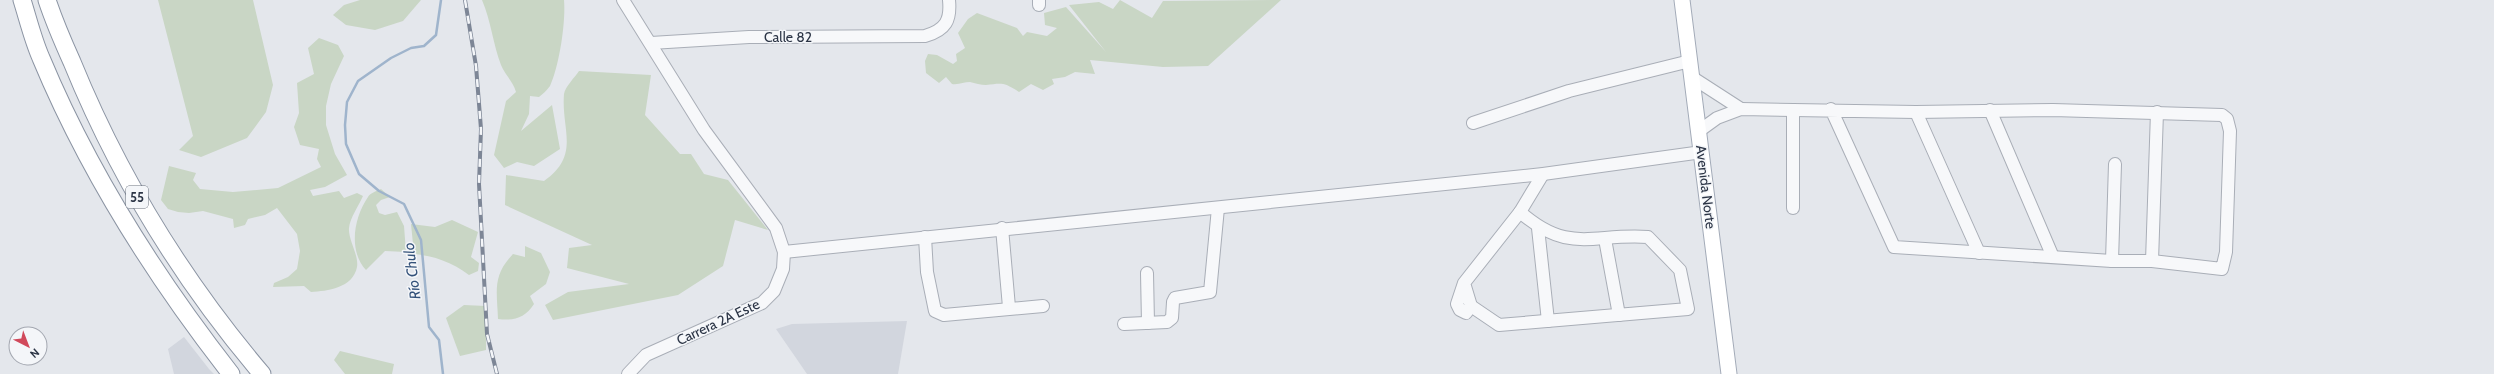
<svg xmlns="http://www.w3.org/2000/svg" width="2494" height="374" font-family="Cabin,sans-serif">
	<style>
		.built { fill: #d2d6de }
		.green { fill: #c9d6c5 }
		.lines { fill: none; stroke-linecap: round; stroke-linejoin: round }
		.stream { stroke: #9fb4cc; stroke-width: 2.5 }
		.minor-casing { stroke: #a9aeb7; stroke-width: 14 }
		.major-casing { stroke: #a3abb8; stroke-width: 17 }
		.highway-casing { stroke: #8b94a3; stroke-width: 19 }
		.minor { stroke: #f7f8fa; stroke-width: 12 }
		.major { stroke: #fff; stroke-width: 15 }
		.highway { stroke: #fff; stroke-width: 17 }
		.rail-casing { stroke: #7d8696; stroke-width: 4 }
		.rail { stroke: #f4f6f9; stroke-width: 2.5; stroke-dasharray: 8; stroke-linecap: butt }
		.labels { text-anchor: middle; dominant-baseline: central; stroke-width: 3; stroke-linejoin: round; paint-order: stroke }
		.shield { fill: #f4f6f9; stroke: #676e7b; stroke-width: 1 }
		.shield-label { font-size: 13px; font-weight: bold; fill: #2b3445 }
		.street-label { font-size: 14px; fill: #2b3445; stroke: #f4f6f9 }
		.water-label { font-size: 15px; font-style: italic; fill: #34527a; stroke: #f4f6f9 }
	</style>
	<rect width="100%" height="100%" fill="#e4e7ec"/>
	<g class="built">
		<polygon points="907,321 898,374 807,374 776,329 792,324"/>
		<polygon points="184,337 209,369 214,374 174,374 168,349"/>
	</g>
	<g class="green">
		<polygon points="158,0 253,0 273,85 266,112 247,138 201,157 179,150 193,136"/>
		<polygon points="360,0 421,0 403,21 375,30 346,25 333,15 344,5"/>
		<path d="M482,0h82c2,22 -5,67 -14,86 -3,4 -7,8 -11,11l-9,-1 -1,18 -8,17 31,-26 8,44 -26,17 -17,-4 -13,6 -10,-13 12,-54 10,-9c-3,-11 -11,-17 -15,-27 -8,-21 -10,-44 -19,-65z"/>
		<path d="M1120,0l32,18 11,-17 118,-1 -73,66 -45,1 -73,-7 5,14 -20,-2 -10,5 -13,2 2,5 -11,6 -12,-6 -12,8c-15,-10 -17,-9 -33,-7 -5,0 -11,-2 -16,-3 -6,0 -11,3 -18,2l-6,-7 -7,6 -13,-10 -1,-12 3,-7 9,1 16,9 4,-3 -1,-7 9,-6 -7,-15 10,-14 9,-6 40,15 6,8 4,-4 20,4 10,-8 -12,-3 -1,-12 22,-6 40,45 -37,-47 30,-3 14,7z"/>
		<path d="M319,38l19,7 6,11 -13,28 -5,22v19l9,29 12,21 -22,12 -15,3 3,6 26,-5 5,7 13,-5 6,3c-4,9 -13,22 -14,32 -1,12 10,27 8,39 -4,21 -30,24 -46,25l-7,-6 -31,1 1,-4 14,-6 9,-8 3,-18 -3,-17 -20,-26 -12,7 -17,4 -3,6 -11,3 -1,-9 -30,-8 -14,2 -11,-1 -10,-3 -7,-9 8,-34 27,7 -3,7 7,9 33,3 45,-4 43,-21 -4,-8 2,-10 -19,-4 -6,-18 5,-14 -2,-30 17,-9 -6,-26z"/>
		<path d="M579,71l72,4 -6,40 35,39h11l13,20 24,6 40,50 -33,-10 -12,46 -45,29 -125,25 -8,-15 23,-13 61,-8 -62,-16 2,-20 23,-3 -87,-40 1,-30 38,6c37,-26 17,-51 20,-87 1,-7 11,-17 15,-23z"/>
		<path d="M381,189l9,8 -9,3 -5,5 3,8 6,2 12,-3 7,14 2,26 -21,-1 -19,19c-18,-19 -12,-53 2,-73 2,-4 9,-6 13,-8z"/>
		<path d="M452,220l26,12 -7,25 8,6 -1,8 -9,4c-17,-13 -35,-19 -55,-21l-3,-30 24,3z"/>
		<path d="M525,246l16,7 9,19 -4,12 -16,12 4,8c-9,14 -20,17 -36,15 -1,-28 -6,-43 15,-65l12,3z"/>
		<polygon points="464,305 486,306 486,350 460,356 446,318"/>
		<polygon points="340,351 394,364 392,374 345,374 334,360"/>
	</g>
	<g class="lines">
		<polyline class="stream" points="441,0 436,35 424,46 411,48 391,58 358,81 347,102 345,125 346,144 359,174 379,191 404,204 421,240 429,327 439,340 443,374"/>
		<defs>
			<g id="minor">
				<polyline points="623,0 704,130 776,228 784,252 783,269 774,291 762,303 646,355 628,374"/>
				<polyline points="1039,0 1039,5"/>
				<path d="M651,43l98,-6 176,-1c21,-6 26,-16 24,-36"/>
				<polyline points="1693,78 1741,109"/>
				<polyline points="1990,110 2053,257"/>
				<polyline points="1916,112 1979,253"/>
				<polyline points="1473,123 1569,91 1690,61"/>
				<polyline points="1699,131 1717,118 1741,109 1916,112 2053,110 2222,115 2227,119 2230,131 2226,252 2222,269 2152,261 2112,261 1894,247 1831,109"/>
				<polyline points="1793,208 1793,110"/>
				<polyline points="1002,228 1009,307"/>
				<polyline points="1538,228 1548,321"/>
				<polyline points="925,237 927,272 935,311 944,315 1043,306"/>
				<polyline points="1605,239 1619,315"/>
				<polyline points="784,252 1543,174 1702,152"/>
				<polyline points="2112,261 2115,164"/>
				<polyline points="2152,261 2157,112"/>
				<polyline points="1147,273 1148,323"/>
				<polyline points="1464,283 1471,306 1466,313 1460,310 1457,304 1464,283 1520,212 1543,174"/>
				<path d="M1471,306l28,19 189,-16 -8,-39 -32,-33c-56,-4 -79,18 -128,-25"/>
				<polyline points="1124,324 1167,322 1172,318 1173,302 1175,298 1210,292 1218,208"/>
			</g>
			<polyline id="major" points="1682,0 1729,374"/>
			<g id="highway">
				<path d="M22,0c6,19 11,40 19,58 47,113 115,220 190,316"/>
				<path d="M47,0c7,21 16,42 25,62 46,113 111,219 190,312"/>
			</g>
		</defs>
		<use href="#minor" class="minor-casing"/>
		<use href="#major" class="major-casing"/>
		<use href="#highway" class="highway-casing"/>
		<use href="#minor" class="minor"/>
		<use href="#major" class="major"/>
		<use href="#highway" class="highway"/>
		<defs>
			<polyline id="rail" points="465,0 476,66 481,129 479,184 487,334 497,374"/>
		</defs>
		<use href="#rail" class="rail-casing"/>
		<use href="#rail" class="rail"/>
	</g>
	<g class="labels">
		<rect class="shield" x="126" y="186" width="22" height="22" rx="3"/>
		<g class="shield-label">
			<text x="137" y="197">55</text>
		</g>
		<g class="street-label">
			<text x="788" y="37">Calle 82</text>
			<text transform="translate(1706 187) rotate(83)">Avenida Norte</text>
			<text transform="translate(718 322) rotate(-25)">Carrera 2A Este</text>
		</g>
		<g class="water-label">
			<text transform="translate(412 271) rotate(-97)">Río Chulo</text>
		</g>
	</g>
	<g transform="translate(28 346) rotate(138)"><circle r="19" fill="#f4f6f9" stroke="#a4a8b1"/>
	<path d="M0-3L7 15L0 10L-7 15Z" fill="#d1495b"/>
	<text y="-6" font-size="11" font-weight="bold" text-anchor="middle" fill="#2b3445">N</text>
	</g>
</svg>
